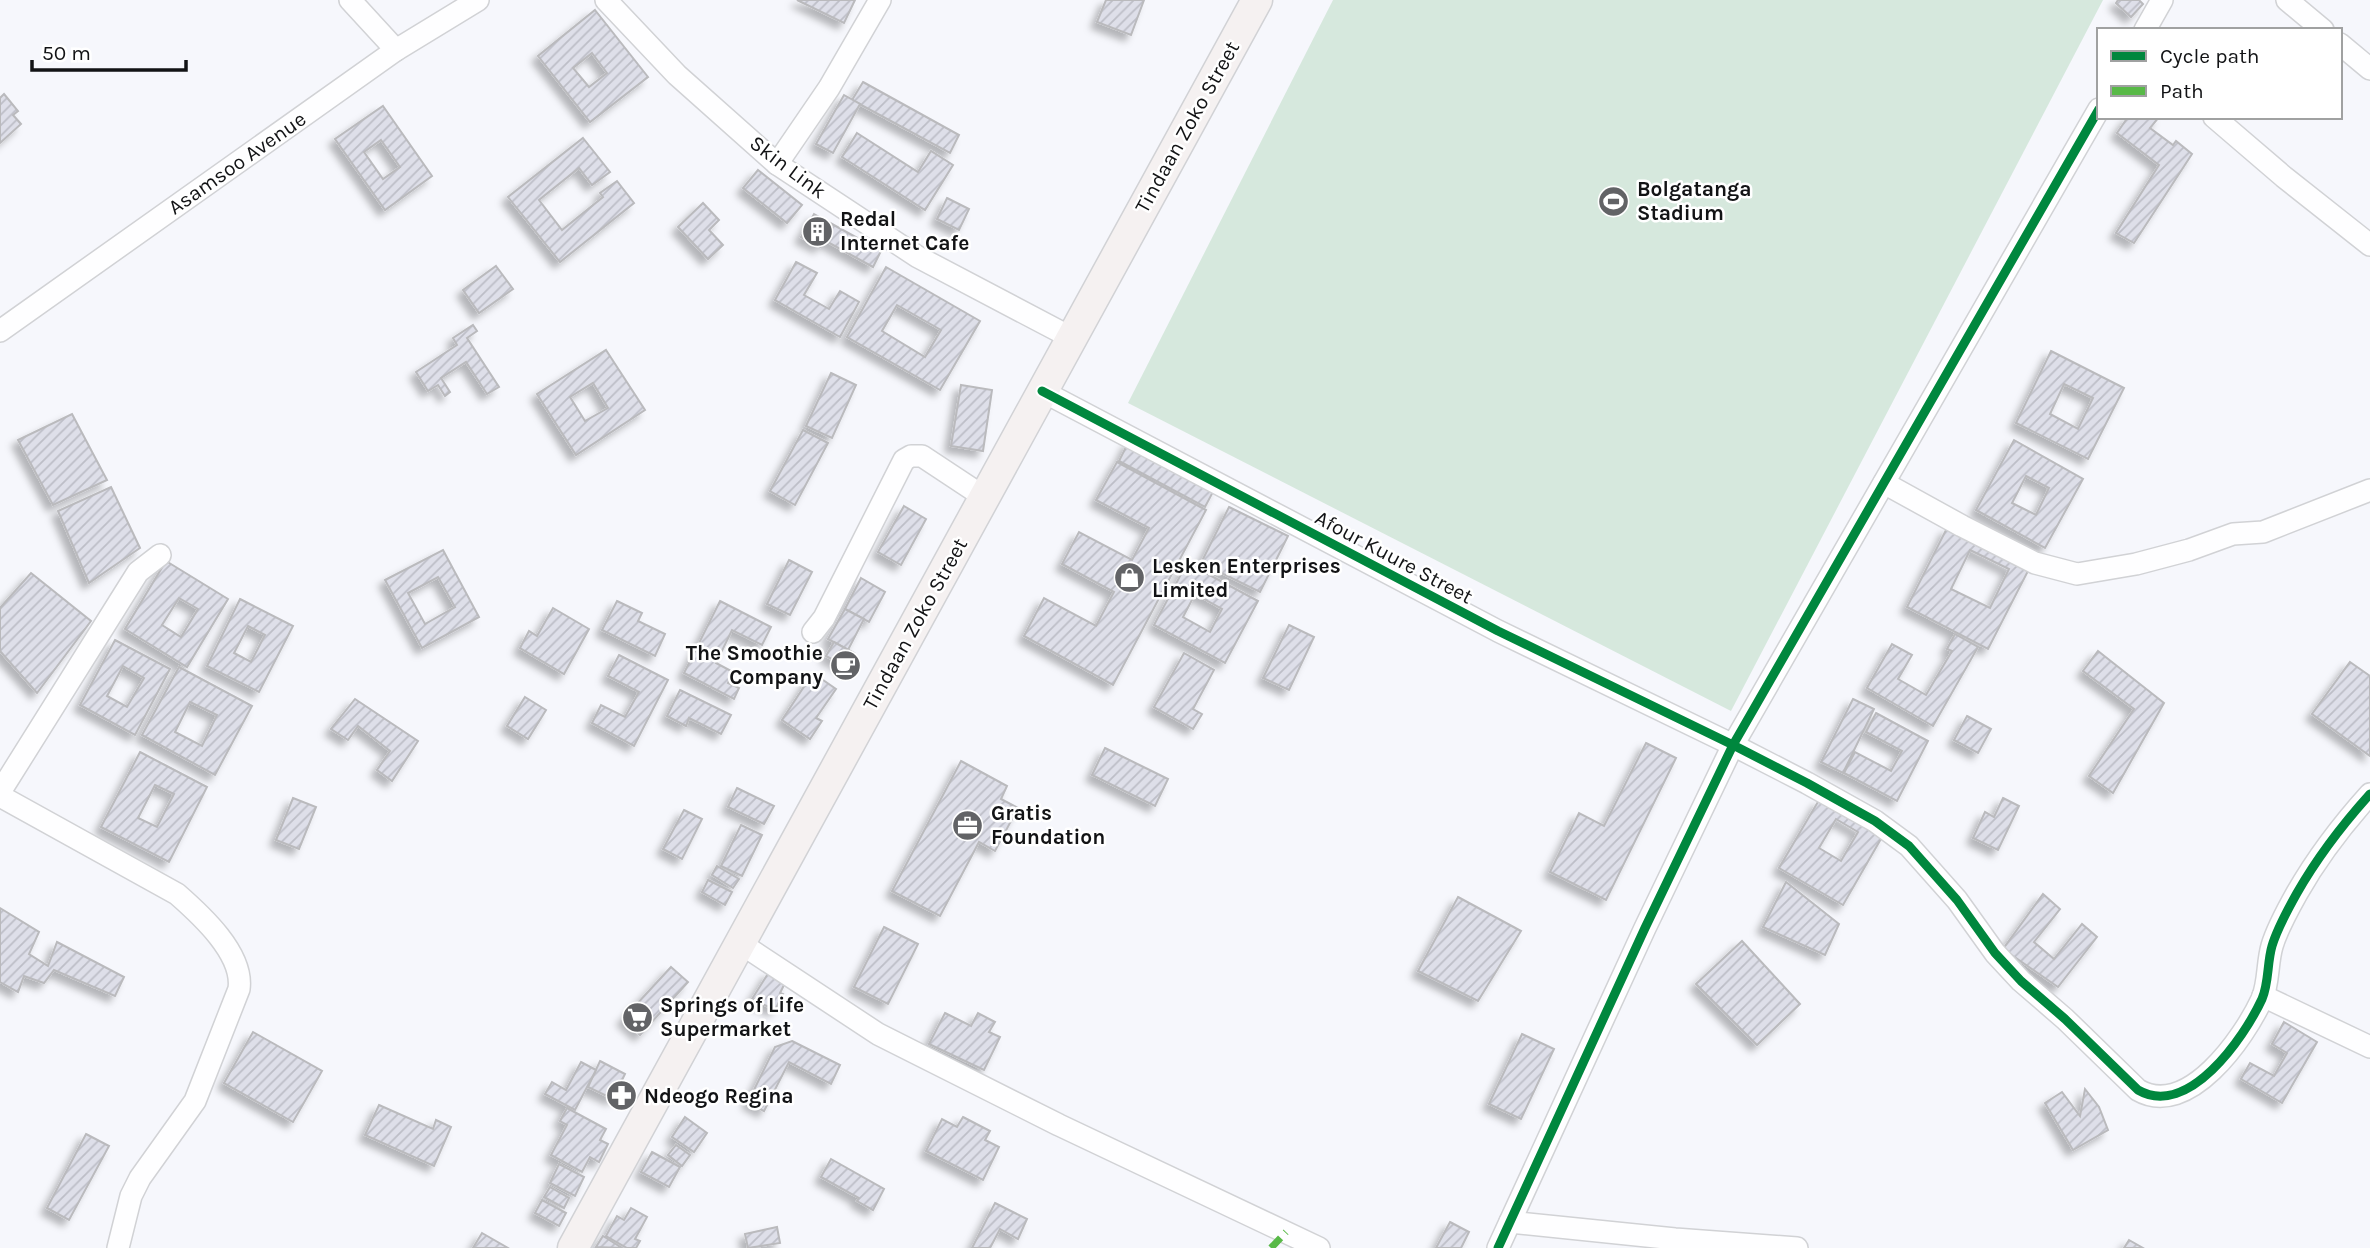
<svg xmlns="http://www.w3.org/2000/svg" width="2370" height="1248" font-family="Karla,sans-serif">
	<style>
		.pitch { fill: #d6e8dd }
		.building { fill: url(#building-hatch); stroke: #bababd; stroke-width: 2; fill-rule: evenodd; filter: url(#shadow) }
		.lines { fill: none; stroke-linecap: round; stroke-linejoin: round }
		.minor-casing { stroke: #d1d2d5; stroke-width: 24 }
		.secondary-casing { stroke: #d1d2d5; stroke-width: 33 }
		.minor { stroke: #fefeff; stroke-width: 21 }
		.secondary { stroke: #f5f1f1; stroke-width: 30 }
		.quiet { stroke: #58b947; stroke-width: 7; stroke-dasharray: 14 7; stroke-linecap: butt }
		.cycleway-casing { stroke: #fff; stroke-width: 13 }
		.cycleway { stroke: #00873e; stroke-width: 9 }
		.labels { text-anchor: middle; dominant-baseline: central; stroke-width: 5; stroke-linejoin: round; paint-order: stroke }
		.street-label { font-size: 21px; fill: #121315; stroke: #fff }
		.poi-label { font-size: 21px; font-weight: bold; fill: #121315; stroke: #fff; text-anchor: start }
	</style>
	<defs>
		<pattern id="building-hatch" width="6" height="6" patternUnits="userSpaceOnUse" patternTransform="scale(1.75)"><rect width="6" height="6" fill="#dedfe9"/><path d="M-1 1l2-2M0 6l6-6M5 7l2-2" fill="none" stroke="#bdbec7"/></pattern>
		<filter id="shadow"><feDropShadow dx="-6" dy="6" stdDeviation="3.5" flood-color="#0004"/></filter>
	</defs>
	<rect width="100%" height="100%" fill="#f6f7fc"/>
	<polygon class="pitch" points="1333,0 2103,0 1731,711 1128,403"/>
	<g class="building">
		<polygon points="797,0 855,0 844,23"/>
		<polygon points="1106,0 1144,0 1131,35 1097,22"/>
		<polygon points="2118,0 2139,0 2143,4 2131,17 2116,3"/>
		<path d="M595,10l53,67 -58,45 -52,-66zM592,53l15,20 -18,14 -16,-19z"/>
		<polygon points="863,82 959,135 950,153 852,100"/>
		<polygon points="4,94 18,111 13,115 21,124 0,143 0,98"/>
		<polygon points="844,95 860,104 833,153 816,144"/>
		<path d="M383,106l49,70 -47,34 -50,-71zM381,140l19,27 -17,12 -19,-27z"/>
		<polygon points="2128,117 2159,117 2150,128 2173,145 2176,141 2192,154 2134,243 2116,233 2159,165 2117,133"/>
		<polygon points="857,133 918,172 931,151 953,165 925,210 842,157"/>
		<polygon points="583,138 610,172 592,185 579,168 539,200 562,230 603,197 600,193 617,181 634,203 560,262 508,197"/>
		<polygon points="758,170 802,205 787,223 743,188"/>
		<polygon points="947,198 969,209 959,230 937,219"/>
		<polygon points="703,203 719,220 709,230 723,245 708,259 678,227"/>
		<polygon points="814,214 832,224 820,247 801,237"/>
		<polygon points="832,224 881,251 873,267 824,240"/>
		<polygon points="796,262 817,273 804,295 829,309 840,291 859,302 840,337 775,300"/>
		<polygon points="496,266 513,289 479,313 463,290"/>
		<path d="M886,267l94,54 -40,69 -93,-53zM897,305l44,25 -16,27 -43,-26z"/>
		<polygon points="473,325 477,331 467,338 499,387 487,394 466,362 441,378 450,392 445,396 438,385 428,391 416,372 457,345 453,338"/>
		<path d="M606,350l39,60 -69,45 -39,-61zM593,383l15,25 -23,13 -15,-24z"/>
		<path d="M2051,351l73,37 -36,71 -72,-36zM2064,384l29,14 -15,31 -28,-15z"/>
		<polygon points="831,373 856,385 832,438 806,426"/>
		<polygon points="961,385 992,390 983,451 951,446"/>
		<polygon points="72,414 107,480 53,505 18,440"/>
		<polygon points="803,430 828,443 795,505 770,491"/>
		<path d="M2014,440l69,39 -38,69 -69,-38zM2026,476l23,12 -13,27 -24,-12z"/>
		<polygon points="1129,441 1215,488 1205,507 1119,461"/>
		<polygon points="1117,462 1206,510 1113,685 1024,636 1044,598 1096,626 1114,592 1062,564 1079,532 1132,560 1149,528 1096,500"/>
		<polygon points="111,487 140,548 89,583 58,511"/>
		<polygon points="904,506 926,519 901,565 878,552"/>
		<polygon points="1229,507 1288,536 1260,592 1201,563"/>
		<path d="M1947,528l81,43 -40,78 -81,-42zM1970,550l39,19 -19,39 -39,-19z"/>
		<path d="M443,550l36,67 -57,31 -37,-68zM438,577l17,30 -30,17 -17,-31z"/>
		<polygon points="789,560 812,572 790,615 767,604"/>
		<path d="M166,561l62,38 -41,68 -62,-38zM179,598l19,11 -17,28 -19,-12z"/>
		<path d="M1187,563l71,38 -33,62 -71,-38zM1195,594l27,15 -12,23 -27,-15z"/>
		<polygon points="31,573 91,621 37,693 0,651 0,608"/>
		<polygon points="861,578 885,592 869,622 845,609"/>
		<path d="M240,599l53,27 -34,66 -52,-26zM248,626l17,9 -14,27 -17,-9z"/>
		<polygon points="617,601 642,613 638,621 665,634 655,656 602,630"/>
		<polygon points="720,601 771,627 762,645 732,630 716,663 733,672 728,683 739,688 734,699 684,673"/>
		<polygon points="553,608 589,629 564,674 520,648 529,631 537,636"/>
		<polygon points="845,609 864,619 848,650 828,639"/>
		<polygon points="1289,625 1314,637 1289,690 1263,678"/>
		<polygon points="1955,634 1978,647 1933,726 1867,688 1892,644 1912,655 1898,679 1926,695 1952,651 1947,649"/>
		<path d="M115,640l55,29 -35,66 -55,-30zM123,666l21,12 -17,29 -20,-11z"/>
		<polygon points="834,642 854,653 846,667 826,656"/>
		<polygon points="2098,651 2164,703 2113,793 2089,776 2134,709 2083,671"/>
		<polygon points="1184,653 1214,670 1193,709 1202,714 1193,729 1154,707"/>
		<polygon points="619,655 668,680 634,746 592,723 601,705 625,717 639,692 608,676"/>
		<polygon points="2350,662 2370,676 2370,756 2312,714"/>
		<path d="M179,667l73,39 -37,69 -73,-40zM190,702l27,13 -15,31 -27,-14z"/>
		<polygon points="813,673 836,689 816,718 822,721 810,739 782,720"/>
		<polygon points="680,690 731,715 721,734 689,718 686,726 667,716"/>
		<polygon points="525,697 546,710 528,739 507,726"/>
		<polygon points="355,699 418,741 392,781 377,770 390,751 358,726 348,740 331,729"/>
		<polygon points="1853,699 1874,709 1843,773 1821,762"/>
		<polygon points="1876,713 1928,741 1897,801 1844,773 1855,752 1891,771 1902,751 1866,732"/>
		<polygon points="1967,716 1991,729 1978,753 1954,740"/>
		<polygon points="1646,743 1676,758 1606,900 1550,872 1579,813 1604,826"/>
		<polygon points="1105,748 1168,779 1155,806 1092,775"/>
		<path d="M140,752l67,35 -38,75 -68,-35zM155,785l19,9 -17,33 -19,-9z"/>
		<polygon points="961,761 1007,786 1001,799 1018,808 995,851 979,842 940,916 892,891"/>
		<polygon points="737,788 774,806 764,824 728,807"/>
		<polygon points="293,798 316,807 299,849 276,840"/>
		<polygon points="2003,798 2019,806 1998,850 1973,838 1985,812 1994,817"/>
		<path d="M1819,800l63,37 -39,68 -64,-37zM1836,819l22,13 -17,29 -22,-13z"/>
		<polygon points="684,810 702,819 682,859 663,849"/>
		<polygon points="741,825 762,835 742,876 721,866"/>
		<polygon points="717,866 739,879 733,888 712,875"/>
		<polygon points="708,880 732,892 725,905 702,892"/>
		<polygon points="1786,882 1839,924 1825,955 1763,927"/>
		<polygon points="2043,894 2060,909 2034,942 2054,959 2082,924 2097,937 2058,987 2003,949"/>
		<polygon points="1458,897 1521,931 1478,1001 1418,971"/>
		<polygon points="0,908 39,932 29,954 48,966 57,942 124,977 115,996 54,970 44,983 24,976 18,992 0,982"/>
		<polygon points="884,927 918,944 888,1004 854,987"/>
		<polygon points="1742,941 1800,1004 1757,1045 1696,984"/>
		<polygon points="671,967 688,982 640,1035 623,1019"/>
		<polygon points="769,972 786,981 780,993 783,994 775,1010 752,999"/>
		<polygon points="945,1013 971,1026 978,1013 995,1022 989,1032 1000,1037 984,1070 929,1044"/>
		<polygon points="2284,1022 2317,1042 2282,1103 2241,1079 2250,1063 2274,1076 2287,1053 2272,1044"/>
		<polygon points="253,1032 322,1071 293,1122 224,1083"/>
		<polygon points="1522,1034 1554,1049 1521,1119 1489,1104"/>
		<polygon points="792,1041 840,1065 831,1084 789,1062 764,1111 748,1102 775,1047"/>
		<polygon points="600,1061 625,1074 613,1099 588,1087"/>
		<polygon points="581,1062 596,1070 575,1110 545,1094 552,1082 566,1090"/>
		<polygon points="2085,1089 2099,1107 2108,1130 2073,1150 2045,1103 2062,1092 2080,1116"/>
		<polygon points="379,1105 433,1129 436,1120 451,1127 434,1166 365,1135"/>
		<polygon points="567,1108 606,1129 600,1140 608,1144 599,1162 590,1157 582,1172 551,1155 567,1125 560,1121"/>
		<polygon points="685,1117 707,1133 694,1152 672,1137"/>
		<polygon points="963,1117 990,1131 985,1140 999,1147 983,1180 926,1151 942,1119 957,1127"/>
		<polygon points="86,1134 109,1146 69,1220 47,1208"/>
		<polygon points="676,1145 690,1155 682,1166 668,1155"/>
		<polygon points="652,1152 680,1167 669,1187 641,1172"/>
		<polygon points="831,1159 884,1189 873,1210 857,1201 859,1198 821,1177"/>
		<polygon points="559,1164 584,1177 575,1196 550,1183"/>
		<polygon points="550,1187 569,1198 564,1208 544,1197"/>
		<polygon points="542,1200 566,1213 559,1226 535,1213"/>
		<polygon points="995,1203 1027,1219 1018,1239 1000,1229 990,1248 972,1248"/>
		<polygon points="631,1208 647,1217 635,1239 640,1241 636,1248 627,1248 606,1236 617,1216 624,1220"/>
		<polygon points="1450,1222 1469,1232 1461,1248 1436,1248"/>
		<polygon points="777,1227 780,1243 748,1248 745,1234"/>
		<polygon points="482,1233 508,1248 473,1248"/>
		<polygon points="603,1236 622,1248 596,1247"/>
		<polygon points="2129,1240 2143,1248 2124,1248"/>
	</g>
	<g class="lines">
		<defs>
			<g id="minor">
				<polyline points="350,0 396,50"/>
				<polyline points="606,0 677,75 777,164 918,257 1072,338"/>
				<polyline points="2287,0 2323,30"/>
				<polyline points="2145,30 2162,0"/>
				<polyline points="2340,44 2370,69"/>
				<polyline points="2214,117 2284,177 2370,245"/>
				<polyline points="777,164 829,88 880,0"/>
				<polyline points="0,331 396,50 478,0"/>
				<path d="M1042,391l456,240 235,114 74,38 68,38 34,25 48,54 38,53 26,28 44,38 73,71c50,29 106,-52 124,-91 7,-16 5,-36 10,-53 5,-17 16,-37 25,-53 20,-35 46,-69 73,-99"/>
				<polyline points="1884,483 1962,526 2035,563 2077,574 2136,564 2189,550 2233,534 2263,532 2370,490"/>
				<polyline points="813,632 824,618 904,460 911,456 922,456 984,497"/>
				<polyline points="0,792 138,572 160,555"/>
				<path d="M0,796l177,98c24,21 67,60 62,95l-44,112 -55,77 -9,18 -13,52"/>
				<polyline points="740,943 878,1034 1059,1125 1319,1248"/>
				<polyline points="2263,996 2370,1047"/>
				<polyline points="1510,1222 1675,1239 1797,1248"/>
				<polyline points="1498,1248 1645,928 1733,745 2099,109"/>
			</g>
			<polyline id="secondary" points="573,1248 1257,0"/>
		</defs>
		<use href="#minor" class="minor-casing"/>
		<use href="#secondary" class="secondary-casing"/>
		<use href="#minor" class="minor"/>
		<use href="#secondary" class="secondary"/>
		<polyline class="quiet" points="1271,1248 1286,1232"/>
		<defs>
			<g id="cycleway">
				<path d="M1042,391l456,240 235,114 74,38 68,38 34,25 48,54 38,53 26,28 44,38 73,71c50,29 106,-52 124,-91 7,-16 5,-36 10,-53 5,-17 16,-37 25,-53 20,-35 46,-69 73,-99"/>
				<polyline points="1498,1248 1645,928 1733,745 2099,109"/>
			</g>
		</defs>
		<use href="#cycleway" class="cycleway-casing"/>
		<use href="#cycleway" class="cycleway"/>
	</g>
	<defs>
		<symbol id="stadium-disc" viewBox="-11 -11 22 22"><circle r="9.5" fill="#626366" stroke="#fff"/><path d="M0-5a6.5 5 0 1 0 0 10a6.5 5 0 1 0 0-10ZM-3.5-1.8h7v3.6h-7Z" fill="#fff"/></symbol>
		<symbol id="building-disc" viewBox="-11 -11 22 22"><circle r="9.5" fill="#626366" stroke="#fff"/><path d="M-4-6H4V6H1V3H-1V6H-4ZM-2.5-4.3h1.7v1.8h-1.7ZM.8-4.3h1.7v1.8H.8ZM-2.5-1h1.7V.8h-1.7ZM.8-1h1.7V.8H.8Z" fill="#fff"/></symbol>
		<symbol id="shop-disc" viewBox="-11 -11 22 22"><circle r="9.5" fill="#626366" stroke="#fff"/><path d="M-5-2.5h2.3a2.7 3.5 0 0 1 5.4 0H5L5.5 6h-11ZM-1.5-2.5h3a1.5 2.3 0 0 0-3 0Z" fill="#fff"/></symbol>
		<symbol id="cafe-disc" viewBox="-11 -11 22 22"><circle r="9.5" fill="#626366" stroke="#fff"/><path d="M-5.5-4.5H6V0H3Q3 3.5 0 3.5H-2.5Q-5.5 3.5-5.5 0ZM3-3.2v2h1.7v-2ZM-6 4.5H4V6H-6Z" fill="#fff"/></symbol>
		<symbol id="office-disc" viewBox="-11 -11 22 22"><circle r="9.5" fill="#626366" stroke="#fff"/><path d="M-6-3h4V-5.5h4V-3h4V5H-6ZM-1-4.5V-3h2v-1.5ZM-6 0V1H6V0Z" fill="#fff"/></symbol>
		<symbol id="supermarket-disc" viewBox="-11 -11 22 22"><circle r="9.5" fill="#626366" stroke="#fff"/><path d="M-6-5.5h2.5l.6 2H6L4.5 2H-2.5L-4.4-4H-6ZM-1.5 3.2a1.3 1.3 0 1 0 .1 0ZM3 3.2a1.3 1.3 0 1 0 .1 0Z" fill="#fff"/></symbol>
		<symbol id="pharmacy-disc" viewBox="-11 -11 22 22"><circle r="9.5" fill="#626366" stroke="#fff"/><path d="M-2-6h4v4h4v4h-4v4h-4v-4h-4v-4h4Z" fill="#fff"/></symbol>
	</defs>
	<g fill-rule="evenodd">
		<use href="#stadium-disc" x="1596" y="184" width="35" height="35"/>
		<use href="#building-disc" x="800" y="214" width="35" height="35"/>
		<use href="#shop-disc" x="1112" y="560" width="35" height="35"/>
		<use href="#cafe-disc" x="828" y="648" width="35" height="35"/>
		<use href="#office-disc" x="950" y="808" width="35" height="35"/>
		<use href="#supermarket-disc" x="620" y="1000" width="35" height="35"/>
		<use href="#pharmacy-disc" x="604" y="1078" width="35" height="35"/>
	</g>
	<g class="labels">
		<g class="street-label">
			<text transform="translate(1187 127) rotate(-61)">Tindaan Zoko Street</text>
			<text transform="translate(237 163) rotate(-35)">Asamsoo Avenue</text>
			<text transform="translate(788 167) rotate(37)">Skin Link</text>
			<text transform="translate(1394 557) rotate(28)">Afour Kuure Street</text>
			<text transform="translate(915 624) rotate(-61)">Tindaan Zoko Street</text>
		</g>
		<g class="poi-label">
			<text x="1637" y="189">Bolgatanga<tspan x="1637" dy="24">Stadium</tspan></text>
			<text x="840" y="219">Redal<tspan x="840" dy="24">Internet Cafe</tspan></text>
			<text x="1152" y="566">Lesken Enterprises<tspan x="1152" dy="24">Limited</tspan></text>
			<text x="823" y="653" text-anchor="end">The Smoothie<tspan x="823" dy="24">Company</tspan></text>
			<text x="991" y="813">Gratis<tspan x="991" dy="24">Foundation</tspan></text>
			<text x="660" y="1005">Springs of Life<tspan x="660" dy="24">Supermarket</tspan></text>
			<text x="644" y="1096">Ndeogo Regina</text>
		</g>
	</g>
	<rect x="2097" y="28" width="245" height="91" fill="#ffffff" stroke="#a0a1a1" stroke-width="2"/>
	<rect x="2111" y="51" width="35" height="10" fill="#00873e" stroke="#a0a1a1" stroke-width="2"/>
	<text x="2160" y="63" font-size="21" fill="#121315">Cycle path</text>
	<rect x="2111" y="86" width="35" height="10" fill="#58b947" stroke="#a0a1a1" stroke-width="2"/>
	<text x="2160" y="98" font-size="21" fill="#121315">Path</text>
	<path d="M32 60v10h154v-10" fill="none" stroke="#121315" stroke-width="3.5"/>
	<text x="42" y="60" font-size="21" fill="#121315" stroke="#ffffff" stroke-width="5" paint-order="stroke">50 m</text>
</svg>
